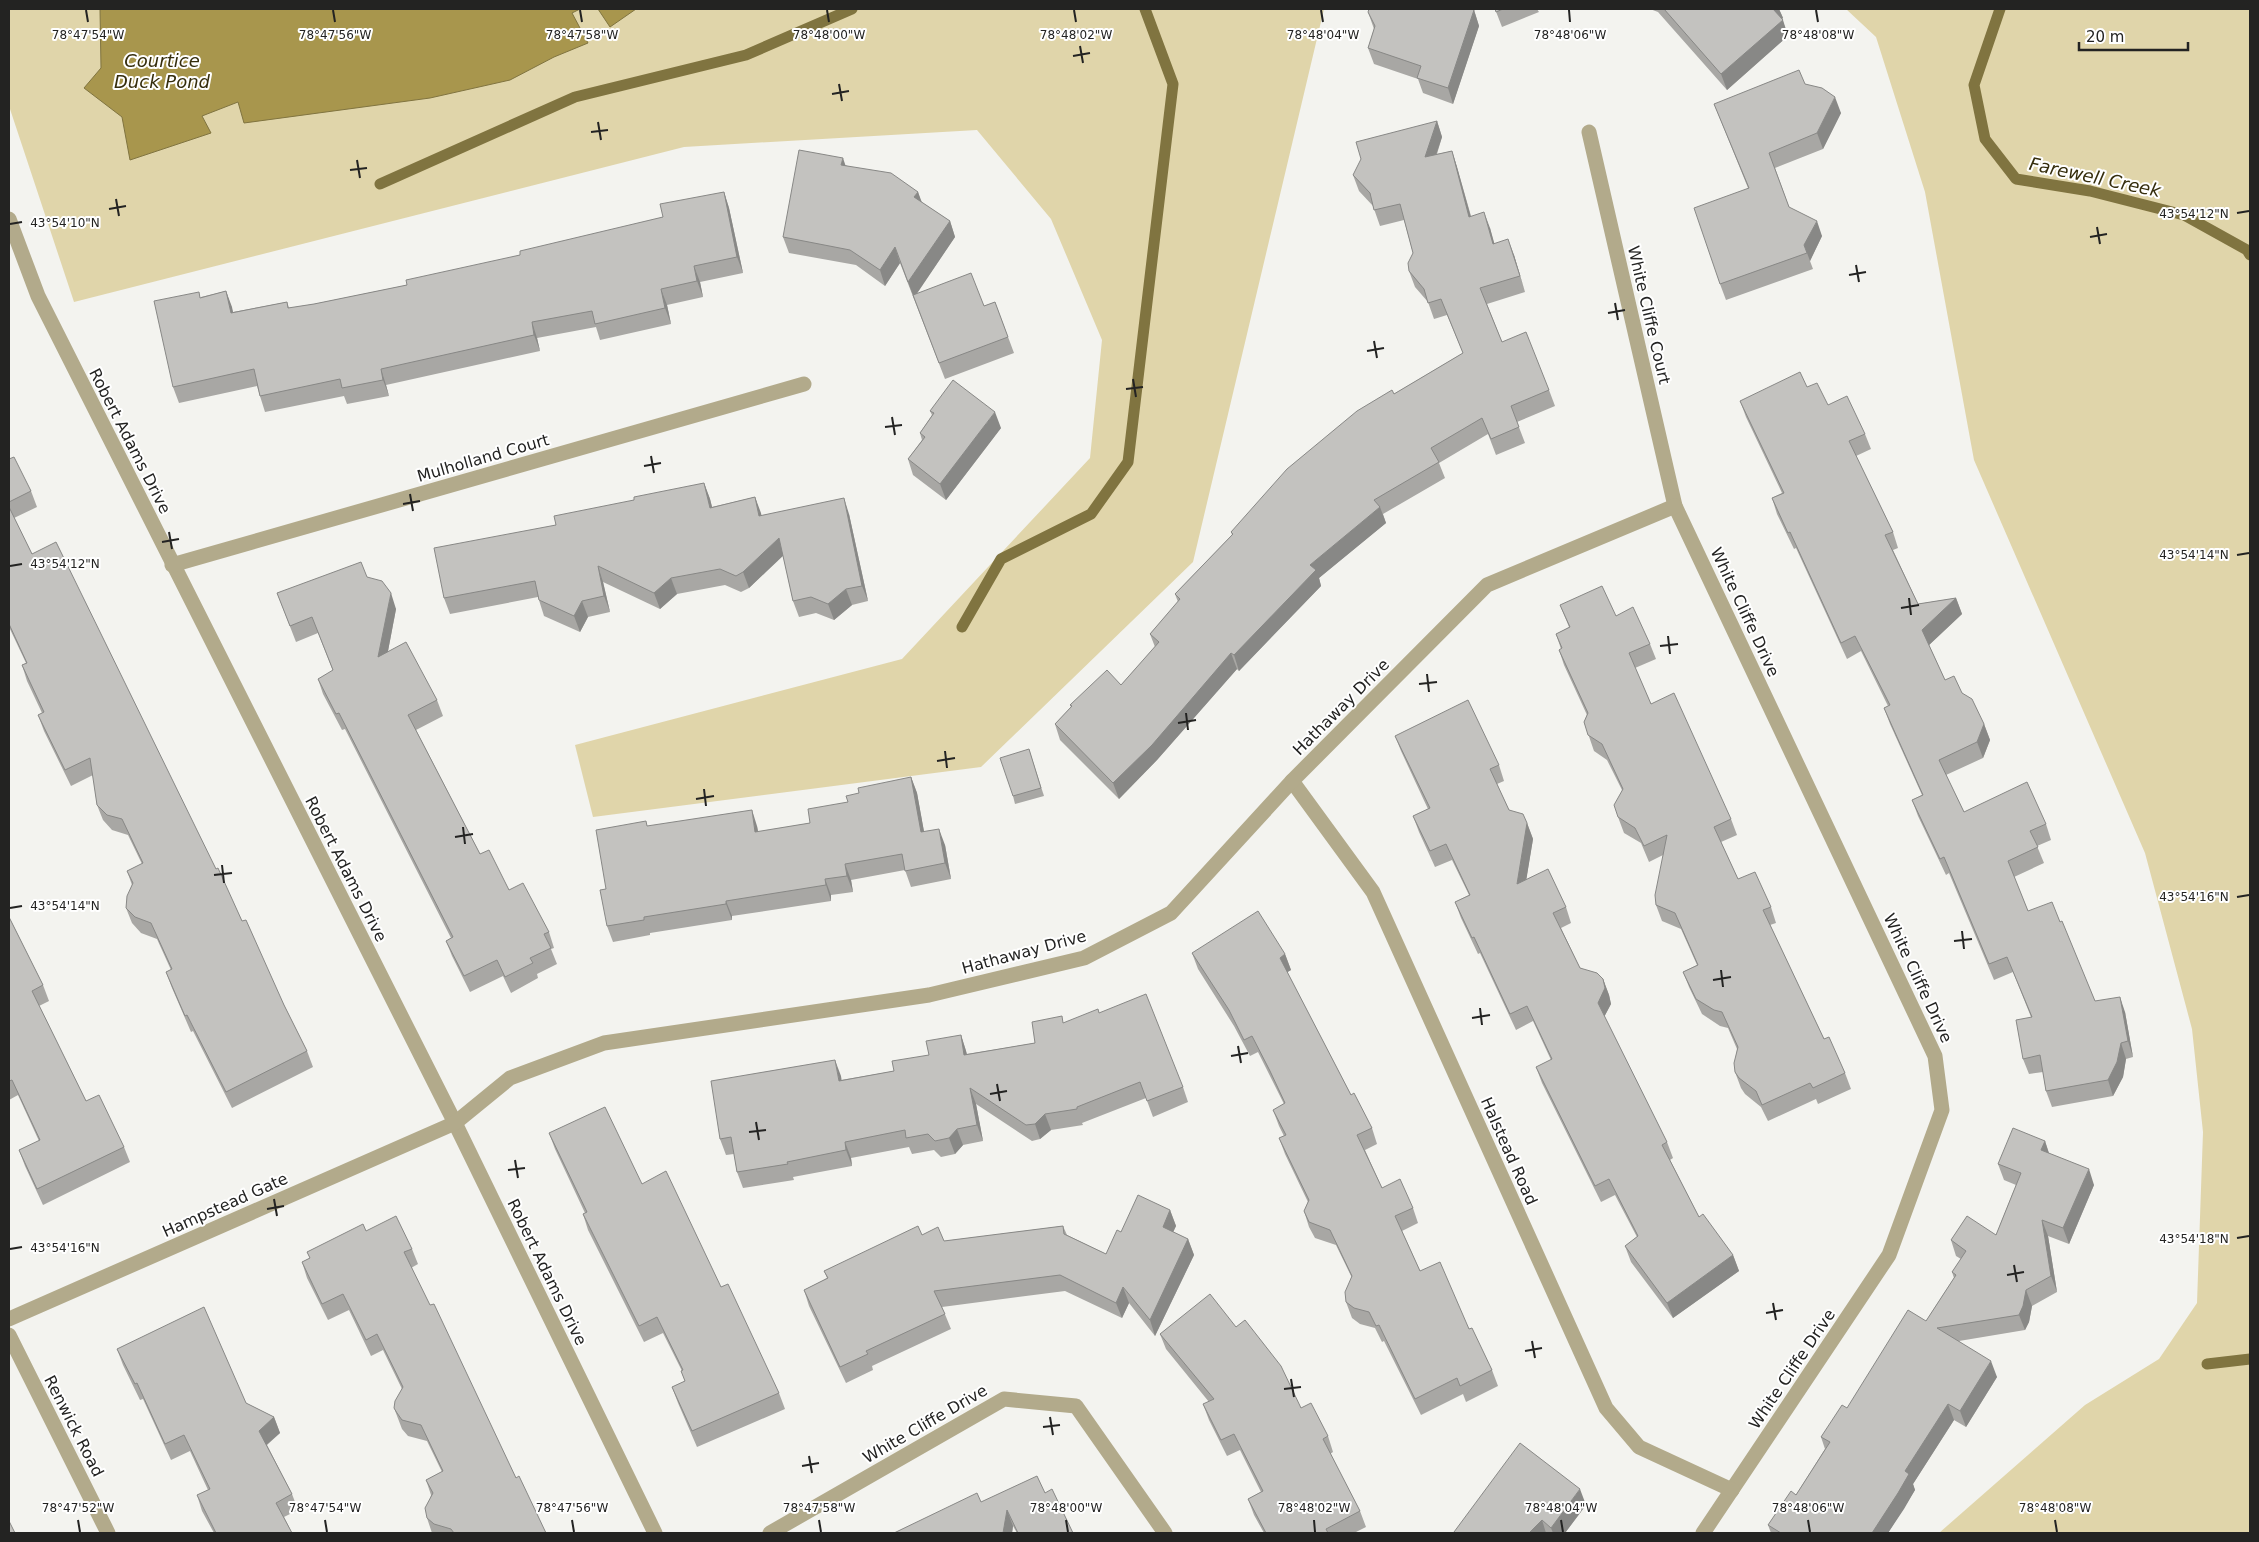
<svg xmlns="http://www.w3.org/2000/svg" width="2259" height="1542" font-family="'DejaVu Sans',sans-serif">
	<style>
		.green { fill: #e0d5aa }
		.water { fill: #a8964d; stroke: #807440 }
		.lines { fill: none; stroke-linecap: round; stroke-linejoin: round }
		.stream { stroke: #807440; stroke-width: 11 }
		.minor { stroke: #b2aa8b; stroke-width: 15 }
		.wall { fill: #a8a7a4 }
		.shaded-wall { fill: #888886 }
		.building { fill: #c3c2bf; stroke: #888886 }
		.ticks { fill: none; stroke: #232322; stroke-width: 2 }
		.labels { text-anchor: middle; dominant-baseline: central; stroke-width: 4; stroke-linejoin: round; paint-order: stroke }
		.street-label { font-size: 16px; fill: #232322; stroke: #fff }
		.water-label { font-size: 18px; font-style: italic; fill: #352d0c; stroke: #fff }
		.ticks-label { font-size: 12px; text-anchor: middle; fill: #232322; stroke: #fff; stroke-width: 4; stroke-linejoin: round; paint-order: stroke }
	</style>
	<rect width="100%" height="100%" fill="#f3f3ef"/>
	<g class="green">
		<polygon points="9,9 1324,9 1193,562 981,767 593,817 575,745 902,659 1090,458 1102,340 1051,219 977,130 684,147 74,302 9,106"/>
		<polygon points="1846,9 2250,9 2250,1533 1939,1533 2085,1405 2159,1359 2197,1303 2203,1132 2192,1029 2145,853 1974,460 1925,192 1876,37"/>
	</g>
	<g class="water">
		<polygon points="100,9 580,9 572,13 588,43 554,57 510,80 430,98 244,123 238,102 202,116 211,133 130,160 122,117 84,88 101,68"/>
		<polygon points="598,9 636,9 610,27"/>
	</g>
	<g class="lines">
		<g class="stream">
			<polyline points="2000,9 1974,85 1985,139 2016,179 2090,191 2184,215 2247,250 2250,255"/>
			<polyline points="380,184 575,97 746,55 852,9"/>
			<polyline points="962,627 1001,559 1091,514 1128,462 1173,84 1145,9"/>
			<polyline points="2207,1364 2250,1359"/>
		</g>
		<g class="minor">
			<polyline points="1589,132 1675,506 1935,1056 1942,1110 1889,1255 1703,1533"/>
			<polyline points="9,219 38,296 455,1123 655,1533"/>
			<polyline points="172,565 804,384"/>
			<polyline points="1292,781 1373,892 1606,1408 1639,1447 1732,1490"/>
			<polyline points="9,1319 455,1123 510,1078 604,1043 929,995 1084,958 1171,913 1292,781 1487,585 1675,506"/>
			<polyline points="9,1335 108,1533"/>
			<polyline points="770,1533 1004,1399 1076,1406 1165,1533"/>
		</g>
	</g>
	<g class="wall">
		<polygon points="1495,9 1537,9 1539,12 1502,27"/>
		<polygon points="1650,9 1779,9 1783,18 1782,19 1788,36 1727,90 1658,12"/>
		<polygon points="1474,10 1479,26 1453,104 1423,93 1418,79 1374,64 1368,48 1374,29 1368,12"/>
		<polygon points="1805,84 1841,113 1823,149 1775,168 1789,207 1822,236 1810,261 1813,269 1726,300 1720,284 1748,188 1714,104"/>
		<polygon points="1437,121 1442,137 1437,154 1452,151 1457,167 1471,216 1490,228 1494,244 1514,255 1525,292 1487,304 1502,342 1549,390 1555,406 1517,422 1525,443 1496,455 1488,434 1439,463 1445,478 1383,514 1386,523 1319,578 1321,586 1239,671 1237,669 1157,760 1119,799 1060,740 1055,724 1071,707 1070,705 1121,685 1155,647 1150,634 1178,602 1175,594 1232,535 1231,532 1394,394 1463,353 1447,315 1434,319 1428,302 1415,287 1409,271 1413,253 1404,220 1380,226 1373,206 1359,191 1353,175"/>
		<polygon points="845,165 918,192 921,202 950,221 955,237 916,294 984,306 995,302 1014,353 945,379 900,263 885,286 856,265 789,253 783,237"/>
		<polygon points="724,192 729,208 743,273 700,282 703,297 667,305 671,324 600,340 596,327 537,338 540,351 386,385 389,396 347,404 344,396 265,412 260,396 257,386 179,403 173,387 201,297 226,291 233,312 287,302 289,308 314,304 407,285 663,217"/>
		<polygon points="1740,401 1828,405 1865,434 1871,449 1856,456 1893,532 1898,548 1893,550 1918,604 1956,598 1962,614 1929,645 1945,680 1962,693 1984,724 1990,740 1983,758 1946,775 1964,812 2046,824 2051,840 2037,846 2044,863 2014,877 2028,911 2060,922 2095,1001 2125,1012 2133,1057 2126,1059 2123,1077 2113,1096 2052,1107 2046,1091 2043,1072 2029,1074 2023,1059 2031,1017 2013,972 1994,980 1949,873 1946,875 1918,816 1912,800 1922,795 1890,724 1884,708 1888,706 1861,651 1847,659 1796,548 1794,549 1777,514 1772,498 1782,493 1746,417"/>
		<polygon points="930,411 1001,428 946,500 913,475 908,459 922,440 920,433 932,415"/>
		<polygon points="9,459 31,491 37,507 14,518 32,554 216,869 307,1051 313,1067 232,1108 193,1031 191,1032 172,988 166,972 171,970 157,939 141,933 132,923 126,908 132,885 127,871 142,864 128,835 112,830 103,820 97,805 93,775 71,786 44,731 38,715 42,713 27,681 22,665 26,663 9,627"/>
		<polygon points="704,483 710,499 712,507 755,497 761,516 849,514 868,601 852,605 834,620 816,613 799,617 793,601 783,555 749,588 741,592 725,585 677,594 660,609 603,582 610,612 588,617 580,632 544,616 538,597 450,614 444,598 556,525 634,500"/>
		<polygon points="367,577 396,609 388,651 437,700 443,716 416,730 480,854 509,890 549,932 554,948 551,949 557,964 537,974 538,978 511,993 503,976 470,992 452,956 446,941 451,938 345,729 342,730 323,694 318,679 333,671 318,633 296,642 277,593"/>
		<polygon points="1560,605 1616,616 1650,644 1656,659 1635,668 1651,704 1731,819 1737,835 1721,842 1738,879 1771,907 1776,923 1770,925 1824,1039 1845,1073 1851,1089 1818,1104 1816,1099 1768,1121 1761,1107 1745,1094 1741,1088 1735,1072 1737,1049 1728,1028 1720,1026 1702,1014 1689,987 1683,972 1697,965 1681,929 1662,921 1656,905 1663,855 1649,862 1641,843 1624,833 1618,817 1622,790 1607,760 1594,751 1584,722 1587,715 1564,665 1559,650 1561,649 1556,634 1569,627"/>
		<polygon points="1395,736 1499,765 1504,781 1497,784 1509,810 1527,823 1533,839 1526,880 1566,907 1571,923 1561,928 1580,968 1603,979 1609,995 1611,1004 1604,1017 1667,1142 1673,1158 1670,1160 1699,1217 1733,1255 1739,1271 1673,1318 1631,1262 1625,1246 1637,1237 1615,1195 1601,1202 1542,1083 1536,1067 1551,1060 1533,1021 1516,1030 1480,953 1478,954 1461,918 1455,902 1469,895 1452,860 1435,867 1419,832 1413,816 1428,809 1401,751"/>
		<polygon points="1029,749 1044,796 1015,804 1013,796"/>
		<polygon points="911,777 917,793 924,832 945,845 951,879 911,887 905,870 851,880 853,892 831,895 831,901 732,916 732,920 650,933 650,935 613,942 607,926 648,826 757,826 758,832 810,823 848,802 859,793"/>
		<polygon points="9,917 43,985 49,1001 39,1006 86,1101 124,1147 130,1162 43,1205 25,1166 19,1150 39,1141 18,1095 9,1100"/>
		<polygon points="1192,953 1285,954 1291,970 1287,972 1351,1095 1372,1128 1377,1144 1365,1150 1382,1188 1413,1208 1418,1223 1402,1231 1420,1271 1469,1329 1492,1370 1498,1386 1466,1402 1463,1394 1421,1415 1384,1341 1382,1342 1375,1328 1360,1324 1352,1318 1346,1302 1352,1278 1336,1245 1315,1238 1309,1227 1304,1211 1308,1202 1285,1154 1279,1138 1284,1136 1279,1126 1273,1110 1284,1104 1258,1052 1250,1056 1234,1026 1198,969"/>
		<polygon points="1100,1013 1183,1087 1188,1102 1153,1117 1146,1098 1082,1123 1083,1125 1051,1130 1040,1139 1032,1141 976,1104 983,1141 963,1145 955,1154 941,1157 934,1150 912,1154 909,1147 851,1158 852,1166 793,1177 794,1180 743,1188 737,1172 734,1154 726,1155 720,1139 841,1076 841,1080 894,1071 929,1055 961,1035 967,1054 1035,1043 1064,1023"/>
		<polygon points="549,1133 642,1184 721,1287 779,1393 785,1409 697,1447 678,1403 672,1387 685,1381 681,1371 682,1371 663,1333 644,1342 588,1230 583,1214 585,1213 555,1149"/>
		<polygon points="2045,1141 2049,1153 2094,1185 2069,1244 2048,1236 2057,1292 2032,1306 2029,1322 2025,1330 1959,1341 1997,1377 1966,1427 1954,1420 1913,1484 1915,1490 1888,1533 1771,1533 1768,1525 1796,1495 1825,1449 1821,1437 1926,1321 1954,1278 1952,1272 1961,1259 1956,1256 1951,1240 1996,1235 2016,1185 2004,1180 1998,1164"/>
		<polygon points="1170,1210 1176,1226 1173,1232 1188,1239 1194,1255 1155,1336 1129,1303 1122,1318 1065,1291 942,1307 951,1329 872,1366 873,1370 846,1383 809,1306 804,1290 827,1278 824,1271 922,1235 944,1241 1063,1226 1067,1235 1106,1254 1121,1232"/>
		<polygon points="366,1231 412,1249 418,1264 411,1268 516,1478 546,1533 432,1533 427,1518 431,1495 426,1480 442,1472 427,1441 408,1436 402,1429 394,1408 402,1389 383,1350 371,1356 349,1310 328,1320 307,1278 302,1262 310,1258 307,1252"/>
		<polygon points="1236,1327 1301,1408 1328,1436 1333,1452 1330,1454 1360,1511 1366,1527 1354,1533 1264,1533 1254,1515 1248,1499 1261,1492 1240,1450 1227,1456 1209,1420 1203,1404 1209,1402 1166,1349 1160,1334"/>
		<polygon points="117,1349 246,1403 274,1417 280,1433 267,1445 292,1494 298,1510 284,1517 292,1533 214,1533 202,1511 197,1495 208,1490 190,1451 171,1460 143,1399 140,1400 123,1365"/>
		<polygon points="1045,1493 1073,1533 1017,1533 1013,1526 1012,1533 894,1533 981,1502"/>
		<polygon points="1586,1505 1565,1533 1454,1533 1454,1532"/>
	</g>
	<g class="shaded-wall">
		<polygon points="1772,9 1779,9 1783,18 1777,23"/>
		<polygon points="1474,10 1479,26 1453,104 1448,88"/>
		<polygon points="1783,20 1788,36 1727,90 1721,74"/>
		<polygon points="1835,97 1841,113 1823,149 1817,133"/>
		<polygon points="1437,121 1442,137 1430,173 1425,157"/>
		<polygon points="1452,151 1457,167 1475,232 1469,217"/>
		<polygon points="843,158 848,173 841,165"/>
		<polygon points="724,192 729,208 743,273 737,257"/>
		<polygon points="918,192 924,208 914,197"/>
		<polygon points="1484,212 1490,228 1499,260 1493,244"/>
		<polygon points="950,221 955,237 914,298 908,282"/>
		<polygon points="1817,221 1822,236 1810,261 1804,245"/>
		<polygon points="1508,239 1514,255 1525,292 1520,276"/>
		<polygon points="895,247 900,263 885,286 880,270"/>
		<polygon points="694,266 700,282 703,297 697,281"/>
		<polygon points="661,289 667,305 671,324 665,308"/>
		<polygon points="226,291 232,307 236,329 231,313"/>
		<polygon points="532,322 537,338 540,351 534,335"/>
		<polygon points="381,369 386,385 389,396 383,380"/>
		<polygon points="995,412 1001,428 946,500 940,484"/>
		<polygon points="704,483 710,499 716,523 710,508"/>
		<polygon points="755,497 761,513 765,532 759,516"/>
		<polygon points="844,498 849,514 868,601 862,586"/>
		<polygon points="1380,507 1386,523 1319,578 1321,586 1239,671 1234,655 1310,565"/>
		<polygon points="779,538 785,554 749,588 743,572"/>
		<polygon points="598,566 603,582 610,612 604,596"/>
		<polygon points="671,578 677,594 660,609 654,593"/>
		<polygon points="846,589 852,605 834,620 828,604"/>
		<polygon points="391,593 396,609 384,672 378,657"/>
		<polygon points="1956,598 1962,614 1928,646 1922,630"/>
		<polygon points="582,601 588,617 580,632 574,616"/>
		<polygon points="1231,653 1237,669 1157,760 1119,799 1113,783"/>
		<polygon points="1984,724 1990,740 1983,758 1977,742"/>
		<polygon points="911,777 917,793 927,848 921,832"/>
		<polygon points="752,810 757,826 761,848 755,832"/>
		<polygon points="1527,823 1533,839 1523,900 1517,884"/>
		<polygon points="939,829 945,845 951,879 945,863"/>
		<polygon points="845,864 851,880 853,892 847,876"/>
		<polygon points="825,879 831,895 831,901 826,885"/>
		<polygon points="726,901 732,916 732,920 726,904"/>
		<polygon points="1285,954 1291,970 1286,973 1280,958"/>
		<polygon points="1603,979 1609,995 1611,1004 1603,1019 1598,1003"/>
		<polygon points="2120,997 2125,1012 2133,1057 2128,1041"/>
		<polygon points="961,1035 966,1051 970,1071 964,1055"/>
		<polygon points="2121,1043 2126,1059 2123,1077 2113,1096 2108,1080"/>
		<polygon points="835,1060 841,1076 844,1097 839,1081"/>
		<polygon points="970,1088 976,1104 983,1141 977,1125"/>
		<polygon points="1045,1114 1051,1130 1040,1139 1035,1124"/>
		<polygon points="957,1129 963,1145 955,1154 949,1138"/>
		<polygon points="2045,1141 2050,1157 2041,1150"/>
		<polygon points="845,1142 851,1158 852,1166 846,1150"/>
		<polygon points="2089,1169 2094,1185 2069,1244 2063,1228"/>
		<polygon points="1170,1210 1176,1226 1168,1243 1163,1227"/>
		<polygon points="2042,1220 2048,1236 2057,1292 2051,1276"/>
		<polygon points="1188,1239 1194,1255 1155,1336 1150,1320"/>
		<polygon points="1733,1255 1739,1271 1673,1318 1667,1303"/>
		<polygon points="1123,1287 1129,1303 1122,1318 1116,1303"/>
		<polygon points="2026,1290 2032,1306 2029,1322 2025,1330 2019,1315"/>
		<polygon points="1991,1361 1997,1377 1966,1427 1960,1411"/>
		<polygon points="1948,1404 1954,1420 1913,1484 1915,1490 1904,1509 1888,1533 1872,1533 1905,1471"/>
		<polygon points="274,1417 280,1433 265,1446 259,1431"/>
		<polygon points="1580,1489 1586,1505 1565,1533 1553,1533 1551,1528"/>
		<polygon points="1007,1510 1013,1526 1012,1533 1003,1533"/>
		<polygon points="1542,1520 1546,1533 1529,1533"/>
	</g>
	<g class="building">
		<polygon points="1369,9 1471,9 1474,10 1448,88 1417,78 1421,66 1368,48 1375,26 1368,12"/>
		<polygon points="1495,9 1503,9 1496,12"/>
		<polygon points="1664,9 1773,9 1783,20 1721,74"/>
		<polygon points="1799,70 1805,84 1822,88 1835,97 1817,133 1769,153 1789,207 1817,221 1804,245 1807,253 1720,284 1694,208 1749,188 1714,104"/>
		<polygon points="1437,121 1425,157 1452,151 1469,217 1484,212 1493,244 1508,239 1520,276 1480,288 1502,342 1526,332 1549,390 1511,406 1519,427 1491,439 1482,418 1431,448 1439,462 1374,500 1380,507 1310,565 1316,570 1234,655 1231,653 1152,745 1113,783 1055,724 1072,706 1070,705 1107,670 1121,685 1159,642 1150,634 1180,599 1175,594 1233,534 1231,532 1287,469 1357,411 1392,390 1394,394 1463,353 1441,299 1428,303 1424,289 1409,271 1408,263 1413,253 1400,204 1374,210 1370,193 1353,175 1361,159 1356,142"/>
		<polygon points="799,150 843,158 841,165 891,173 918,192 914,197 950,221 908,282 895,247 880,270 850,250 783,237"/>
		<polygon points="724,192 737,257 694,266 697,281 661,289 665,308 595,324 592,311 532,322 534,335 381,369 383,380 342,388 340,379 260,396 254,369 173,387 154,301 199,292 200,298 226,291 231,313 287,302 288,308 314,304 407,285 406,280 520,255 520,251 663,217 660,204"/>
		<polygon points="971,273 984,306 995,302 1008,337 939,363 913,295"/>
		<polygon points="1800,372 1807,387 1817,383 1828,405 1847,396 1865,434 1849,441 1893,532 1885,535 1918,604 1956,598 1922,630 1945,680 1954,676 1962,693 1972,699 1984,724 1977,742 1939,760 1964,812 2027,782 2046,824 2030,831 2038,847 2008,861 2028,911 2052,902 2060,922 2062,921 2095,1001 2120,997 2128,1041 2121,1043 2117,1062 2108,1080 2046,1091 2040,1055 2023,1059 2016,1020 2032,1017 2007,957 1989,964 1944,857 1940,859 1912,800 1923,795 1884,708 1890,705 1855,636 1841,643 1790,532 1788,533 1772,498 1784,493 1740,401"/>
		<polygon points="953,380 995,412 940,484 908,459 925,437 920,433 934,413 930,411"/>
		<polygon points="14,457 31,491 9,502 9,459"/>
		<polygon points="704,483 710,508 755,497 759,516 844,498 862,586 846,589 828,604 811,597 793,601 779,538 743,572 736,576 720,569 671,578 654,593 598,566 604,596 582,601 574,616 539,600 535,581 444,598 434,548 556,525 554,516 634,500 634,497"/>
		<polygon points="9,507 32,554 56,542 216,869 218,868 242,921 246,920 284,1005 307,1051 226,1092 187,1015 185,1016 166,972 172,969 151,923 135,917 126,908 127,896 133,883 127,871 143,863 122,819 107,815 97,805 90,758 65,770 38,715 44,712 22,665 27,663 9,624"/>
		<polygon points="361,562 367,577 382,581 391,593 378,657 406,642 437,700 408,715 480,854 489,850 509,890 523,883 549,932 544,934 551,948 530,958 533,963 505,977 497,960 464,976 446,941 453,937 339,713 336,714 318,679 333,670 312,617 290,626 277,593"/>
		<polygon points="1602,586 1616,616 1633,607 1650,644 1629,653 1651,704 1674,693 1731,819 1714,827 1738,879 1755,872 1771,907 1763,910 1824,1039 1829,1037 1845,1073 1813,1088 1810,1083 1762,1105 1756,1091 1739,1078 1735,1072 1734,1063 1738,1047 1722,1012 1714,1010 1696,999 1683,972 1698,965 1675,913 1656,905 1655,895 1667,835 1644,846 1635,828 1618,817 1614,805 1623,789 1602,744 1588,735 1584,722 1588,713 1559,650 1562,648 1556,634 1570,627 1560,605"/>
		<polygon points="1468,700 1499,765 1490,769 1509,810 1523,814 1527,823 1517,884 1548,869 1566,907 1553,913 1580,968 1597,973 1603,979 1605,988 1598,1003 1667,1142 1662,1145 1699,1217 1703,1214 1733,1255 1667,1303 1625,1246 1638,1236 1609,1179 1595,1186 1536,1067 1552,1059 1527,1006 1510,1014 1474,937 1472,938 1455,902 1470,895 1446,844 1430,851 1413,816 1430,808 1395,736"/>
		<polygon points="1029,749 1041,788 1013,796 1000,758"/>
		<polygon points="911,777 921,832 939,829 945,863 905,871 902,854 845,864 847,876 825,879 826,885 726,901 726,904 644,917 644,920 607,926 600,890 606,889 596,830 646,821 647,826 752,810 755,832 810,823 808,809 848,802 846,796 859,793 858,788"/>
		<polygon points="1258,911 1285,954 1280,958 1351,1095 1354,1093 1372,1128 1357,1135 1382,1188 1400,1179 1413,1208 1395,1216 1420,1271 1440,1262 1469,1329 1472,1328 1492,1370 1460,1386 1457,1378 1415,1399 1379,1325 1376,1326 1369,1312 1354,1308 1346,1302 1345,1292 1352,1276 1330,1230 1309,1222 1304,1211 1309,1200 1279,1138 1286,1135 1273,1110 1285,1103 1270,1071 1252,1036 1244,1040 1229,1010 1192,953"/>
		<polygon points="9,917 43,985 32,991 86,1101 99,1095 124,1147 37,1189 19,1150 40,1140 12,1080 9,1081"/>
		<polygon points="1146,994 1183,1087 1147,1101 1140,1082 1077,1107 1077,1109 1045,1114 1035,1124 1026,1125 970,1088 977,1125 957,1129 949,1138 935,1141 928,1134 906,1138 905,1130 845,1142 846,1150 787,1162 788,1164 737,1172 731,1137 720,1139 711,1081 835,1060 839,1081 894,1071 892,1061 929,1055 926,1041 961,1035 964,1055 1035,1043 1032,1022 1062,1016 1063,1023 1098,1009 1099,1013"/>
		<polygon points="605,1107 642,1184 666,1171 721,1287 728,1284 779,1393 692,1431 672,1387 685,1381 681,1371 683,1370 657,1317 639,1326 583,1214 587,1212 549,1133"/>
		<polygon points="2013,1128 2045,1141 2041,1150 2089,1169 2063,1228 2042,1220 2051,1276 2026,1290 2023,1306 2019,1315 1937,1328 1991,1361 1960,1411 1948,1404 1905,1471 1909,1474 1898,1493 1872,1533 1781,1533 1768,1525 1791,1491 1796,1495 1830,1442 1821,1437 1842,1405 1847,1408 1908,1310 1926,1321 1956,1275 1952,1272 1966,1251 1951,1240 1967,1216 1996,1235 2021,1173 1998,1164"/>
		<polygon points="1138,1195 1170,1210 1163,1227 1188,1239 1150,1320 1123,1287 1116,1303 1060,1275 934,1291 945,1314 866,1351 868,1354 840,1367 804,1290 828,1278 824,1271 918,1226 922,1235 938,1227 944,1241 1063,1226 1064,1234 1106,1254 1117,1230 1121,1232"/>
		<polygon points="396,1216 412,1249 404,1252 430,1305 434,1304 516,1478 519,1476 546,1533 454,1533 451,1529 434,1524 427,1518 425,1508 433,1493 426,1480 443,1471 421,1425 402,1420 397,1413 394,1408 395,1401 403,1387 377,1334 366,1340 343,1294 322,1304 302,1262 310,1258 307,1252 363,1224 366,1231"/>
		<polygon points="1210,1294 1236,1327 1245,1320 1281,1366 1301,1408 1311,1403 1328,1436 1323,1439 1360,1511 1326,1529 1328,1533 1266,1533 1248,1499 1263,1491 1234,1434 1221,1440 1203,1404 1214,1399 1160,1334"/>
		<polygon points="204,1307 246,1403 274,1417 259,1431 292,1494 276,1503 292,1533 216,1533 197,1495 210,1489 184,1435 165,1444 137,1383 135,1384 117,1349"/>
		<polygon points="1520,1443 1580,1489 1551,1528 1542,1520 1529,1533 1455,1533 1454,1532"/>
		<polygon points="1037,1476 1045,1493 1052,1489 1073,1533 1018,1533 1007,1510 1003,1533 894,1533 977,1493 981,1502"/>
		<polygon points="9,1521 15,1533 9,1533"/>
	</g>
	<path class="ticks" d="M86,10l2,12M333,10l2,12M580,10l2,12M827,10l2,12M1074,10l2,12M1321,10l2,12M1569,10l1,12M1816,10l2,12M1080,46l3,17M1073,56l17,-3M839,84l3,17M832,94l17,-3M598,122l3,18M591,132l17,-2M357,160l3,18M350,170l17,-2M116,199l3,17M109,209l17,-3M2237,213l12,-2M10,224l12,-2M2097,227l3,17M2090,237l17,-3M1856,265l3,17M1849,275l17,-3M1615,303l3,17M1608,313l17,-3M1374,341l3,17M1367,351l17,-3M1133,379l3,18M1126,389l17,-2M892,417l3,18M885,427l17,-2M651,456l3,17M644,466l17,-3M410,494l3,17M403,504l17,-3M169,532l3,17M162,542l17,-3M2237,555l12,-2M10,566l12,-2M1909,598l2,17M1901,608l18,-3M1668,636l2,18M1660,646l18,-2M1427,674l2,18M1419,684l18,-2M1186,713l2,17M1178,723l18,-3M945,751l2,17M937,761l18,-3M704,789l2,17M696,799l18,-3M463,827l2,17M455,837l18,-3M222,865l2,18M214,875l18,-2M2237,897l12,-2M10,908l12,-2M1962,931l2,18M1954,941l18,-2M1721,970l2,17M1713,980l18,-3M1480,1008l2,17M1472,1018l18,-3M1238,1046l3,17M1231,1056l17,-3M997,1084l3,17M990,1094l17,-3M756,1122l3,18M749,1132l17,-2M515,1160l3,18M508,1170l17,-2M274,1199l3,17M267,1209l17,-3M2237,1238l12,-2M10,1249l12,-2M2014,1265l3,17M2007,1275l17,-3M1773,1303l3,17M1766,1313l17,-3M1532,1341l3,17M1525,1351l17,-3M1291,1379l3,18M1284,1389l17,-2M1050,1417l3,18M1043,1427l17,-2M809,1456l3,17M802,1466l17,-3M78,1520l2,12M325,1520l2,12M572,1520l2,12M819,1520l2,12M1066,1520l2,12M1314,1520l1,12M1561,1520l2,12M1808,1520l2,12M2055,1520l2,12"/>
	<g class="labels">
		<g class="street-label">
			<text transform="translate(1649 315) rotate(77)">White Cliffe Court</text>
			<text transform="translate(130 441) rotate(63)">Robert Adams Drive</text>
			<text transform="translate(483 458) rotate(-16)">Mulholland Court</text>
			<text transform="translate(1745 612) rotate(65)">White Cliffe Drive</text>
			<text transform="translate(1341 707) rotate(-45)">Hathaway Drive</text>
			<text transform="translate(346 869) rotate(63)">Robert Adams Drive</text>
			<text transform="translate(1024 952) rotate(-15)">Hathaway Drive</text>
			<text transform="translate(1918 978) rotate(65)">White Cliffe Drive</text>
			<text transform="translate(1509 1151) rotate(66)">Halstead Road</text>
			<text transform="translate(225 1205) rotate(-24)">Hampstead Gate</text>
			<text transform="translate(547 1272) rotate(64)">Robert Adams Drive</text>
			<text transform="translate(1792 1369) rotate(-56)">White Cliffe Drive</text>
			<text transform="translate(925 1424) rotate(-30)">White Cliffe Drive</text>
			<text transform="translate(74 1426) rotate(63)">Renwick Road</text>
		</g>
		<g class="water-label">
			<text x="162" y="60">Courtice<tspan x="162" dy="21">Duck Pond</tspan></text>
			<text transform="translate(2095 177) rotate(12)">Farewell Creek</text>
		</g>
	</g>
	<g class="ticks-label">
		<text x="88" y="39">78°47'54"W</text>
		<text x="335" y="39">78°47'56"W</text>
		<text x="582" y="39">78°47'58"W</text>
		<text x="829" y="39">78°48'00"W</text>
		<text x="1076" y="39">78°48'02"W</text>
		<text x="1323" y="39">78°48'04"W</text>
		<text x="1570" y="39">78°48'06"W</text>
		<text x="1818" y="39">78°48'08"W</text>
		<text x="2194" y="218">43°54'12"N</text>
		<text x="65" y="227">43°54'10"N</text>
		<text x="2194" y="559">43°54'14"N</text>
		<text x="65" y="568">43°54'12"N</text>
		<text x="2194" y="901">43°54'16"N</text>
		<text x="65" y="910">43°54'14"N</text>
		<text x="2194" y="1243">43°54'18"N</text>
		<text x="65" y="1252">43°54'16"N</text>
		<text x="78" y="1512">78°47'52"W</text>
		<text x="325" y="1512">78°47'54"W</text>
		<text x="572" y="1512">78°47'56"W</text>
		<text x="819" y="1512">78°47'58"W</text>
		<text x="1066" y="1512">78°48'00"W</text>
		<text x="1314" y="1512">78°48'02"W</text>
		<text x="1561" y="1512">78°48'04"W</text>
		<text x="1808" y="1512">78°48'06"W</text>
		<text x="2055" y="1512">78°48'08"W</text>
	</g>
	<rect width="2259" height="1542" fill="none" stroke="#232322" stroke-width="20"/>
	<path d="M2079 42v8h109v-8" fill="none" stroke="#232322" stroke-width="2.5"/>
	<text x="2086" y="42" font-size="15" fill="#232322" stroke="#ffffff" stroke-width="4" paint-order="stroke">20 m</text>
</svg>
